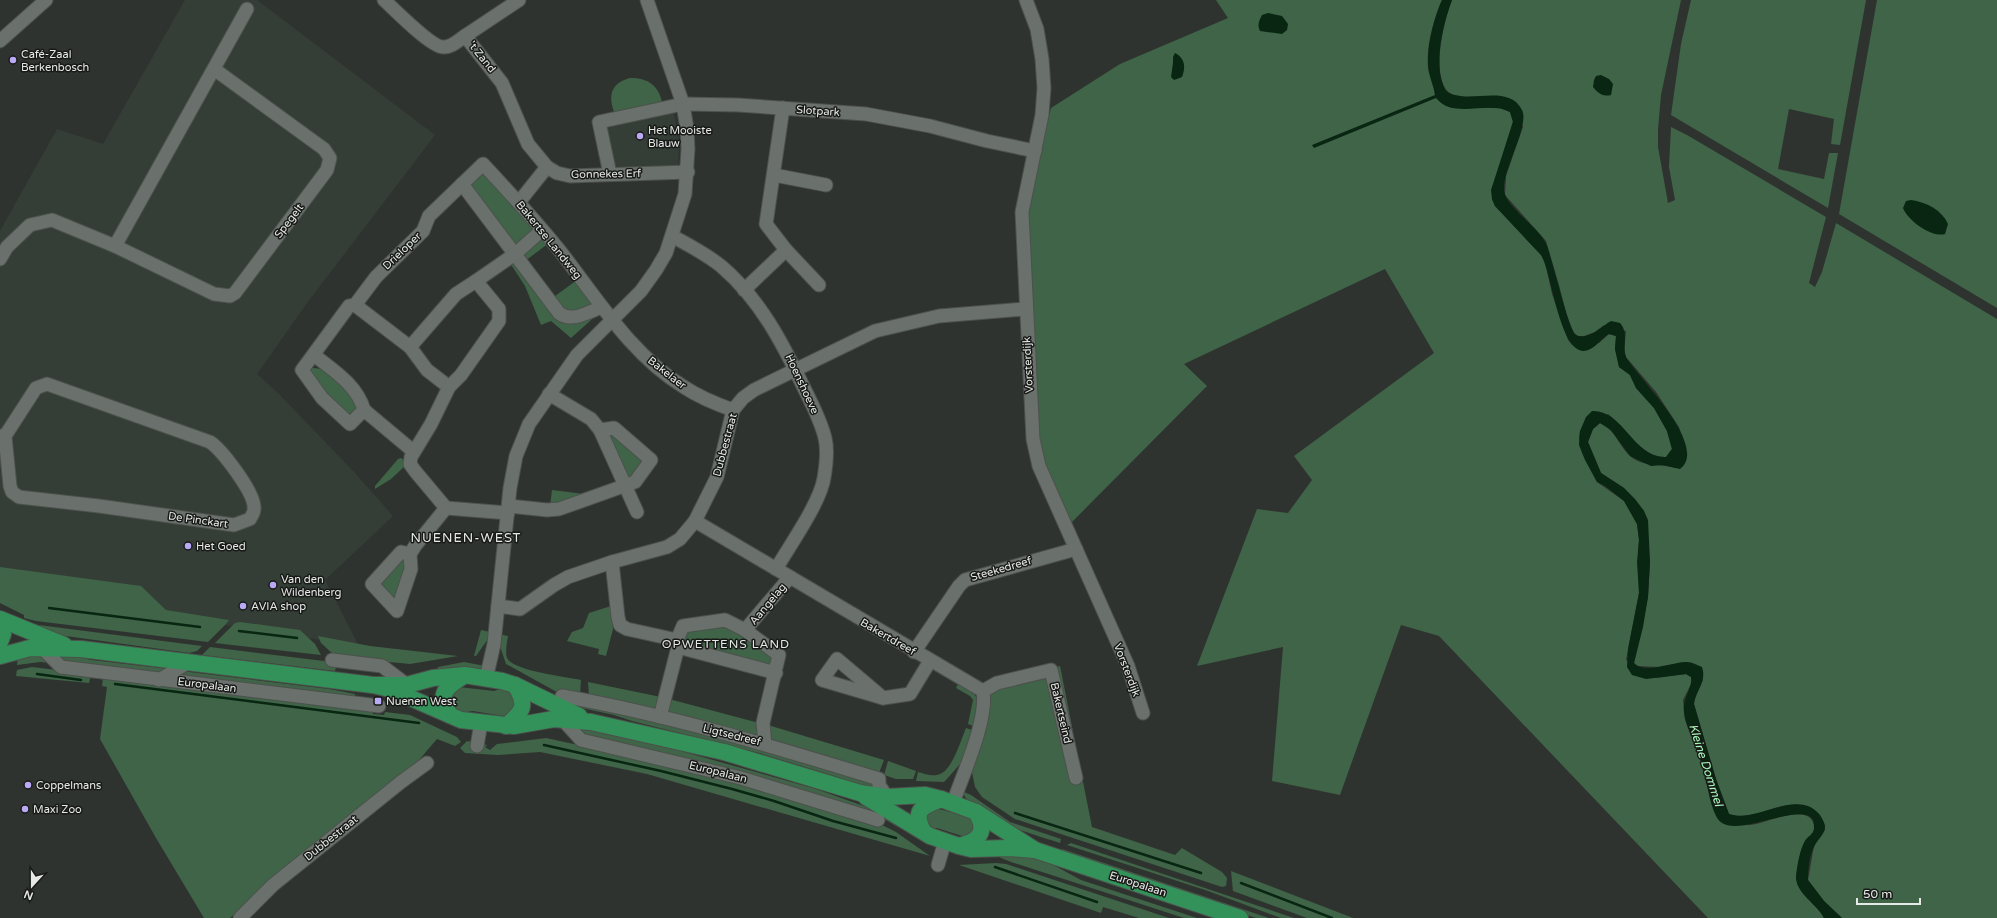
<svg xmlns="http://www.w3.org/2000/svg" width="1997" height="918" font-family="'Varela Round',sans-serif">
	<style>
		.built { fill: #343e36 }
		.green { fill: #3f6447 }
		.water { fill: #082611 }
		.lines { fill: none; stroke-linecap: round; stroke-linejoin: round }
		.stream { stroke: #082611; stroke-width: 2.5 }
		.minor-casing { stroke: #4d514d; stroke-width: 15 }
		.major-casing { stroke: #4d514d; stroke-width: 18 }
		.minor { stroke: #6a706b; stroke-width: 13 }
		.major { stroke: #33925a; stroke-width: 16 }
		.poi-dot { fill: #baaaf6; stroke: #181a18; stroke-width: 1.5 }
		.labels { text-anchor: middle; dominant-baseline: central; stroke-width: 3; stroke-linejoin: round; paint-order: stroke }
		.poi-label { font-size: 11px; fill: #e6e9e6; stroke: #181a18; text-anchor: start }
		.street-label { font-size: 11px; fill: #e6e9e6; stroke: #181a18 }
		.neighbourhood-label { font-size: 12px; letter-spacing: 1px; fill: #e6e9e6; stroke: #181a18 }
		.water-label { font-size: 12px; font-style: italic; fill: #a5f8b6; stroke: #181a18 }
		.quarter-label { font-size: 13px; letter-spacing: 1px; fill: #e6e9e6; stroke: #181a18 }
	</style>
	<rect width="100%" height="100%" fill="#2f332f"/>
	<g class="built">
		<polygon points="185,0 257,0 435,135 307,303 257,374 278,393 355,473 393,516 325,580 359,646 220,624 0,585 0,231 57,129 103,144"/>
		<polygon points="674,113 679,142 678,167 613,169 601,129"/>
	</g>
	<g class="green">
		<path d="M1216,0h226c-9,20 -16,47 -14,69 1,5 3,10 5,15 3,12 6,21 19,24h48l10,4 3,9 -21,69v9l3,7 46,49 4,7 7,32 16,46 4,5 27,-2 10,-9 7,2 -1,13 4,18 11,8 6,13 18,20 13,23 5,18 -6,8c-26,1 -40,-30 -58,-43l-28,17 -1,7 3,14 15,30 27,19 13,23 2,16 -1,13 1,40 -13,67 31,18 29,-4 5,3 1,5 -9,18 2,19 13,33 14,53 14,19c10,1 21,2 30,0 14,-3 53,-21 58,1 2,9 -7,11 -10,18 -4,8 -10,34 -6,42 5,13 20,20 26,33h-116l-269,-282 -38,-11 -61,170 -68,-14 11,-134 -86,19 60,-157 31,4 24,-33 -18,-24 140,-103 -49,-84 -201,95 23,22 -136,137 -27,-60 -7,-31 -10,-225 24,-99 69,-44 108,-46z"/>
		<path d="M1452,0h229l-20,95 -3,34v18l10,56 7,-3 -6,-33 2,-40 16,8 139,82 -17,66 6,4 7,-15 14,-49 161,96v599h-155l-18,-17 -16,-21 6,-34 11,-16c0,-9 -3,-12 -10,-18 -25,-22 -57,12 -86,2l-13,-35 -22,-75 1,-9 8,-15 -16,-18 -28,5 -22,-1 -3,-3 14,-66 2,-35 -6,-51 -20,-23 -23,-15 -13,-31 5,-13 7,-6c15,7 18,21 29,32 13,13 31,8 47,13l8,-27 -5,-14 -23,-35 -30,-35 -2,-6 2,-20 -22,-6 -9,7 -11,4h-6l-4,-3 -6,-12 -9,-36 -13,-44 -41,-46 1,-19 17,-49 -11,-27c-19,-7 -36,0 -55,-4 -31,-6 -13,-76 -5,-96z"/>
		<polygon points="1691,0 1866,0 1840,145 1831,144 1834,119 1789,109 1778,169 1824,179 1829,153 1838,153 1828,208 1671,115 1681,44"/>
		<polygon points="1877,0 1997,0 1997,308 1839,214"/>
		<path d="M630,78c18,0 28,7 32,24l-48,10c-6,-17 -3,-29 16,-34z"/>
		<polygon points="483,173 533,224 535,231 516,248 466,185"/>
		<polygon points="540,238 549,243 525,261 519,254"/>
		<polygon points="510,263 523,267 559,318 600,312 571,338 551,321 541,325 525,286"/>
		<polygon points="577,280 597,306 569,316 551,299"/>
		<path d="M312,368c24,0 37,23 46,41 -2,2 -4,6 -8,5 -14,0 -33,-32 -41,-44z"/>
		<polygon points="611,434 643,459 635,475 628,478 608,436"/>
		<polygon points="401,458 405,461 405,466 391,479 375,489 375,486 398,459"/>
		<polygon points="552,490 584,494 550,506"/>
		<polygon points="404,558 406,570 396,596 391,597 381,585 383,580"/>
		<polygon points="0,567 141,586 166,610 229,620 226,624 208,642 36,621 24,618 24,615 0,603"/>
		<polygon points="611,606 613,629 606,656 598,654 599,649 567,641 572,632 583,628 589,613"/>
		<polygon points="240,622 300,630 315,644 321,655 215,643 235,623"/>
		<polygon points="724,622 774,655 773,667 683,642 685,631"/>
		<polygon points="31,624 202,646 197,651 189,653 44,633"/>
		<polygon points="481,630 490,632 488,639 476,656 474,656"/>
		<path d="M498,634l10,2c-1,6 -3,16 -1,22 6,13 59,19 74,22l-1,14 -25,-3 -49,-27 -7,-21z"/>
		<polygon points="318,636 370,646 458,656 410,664 358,659 334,655 321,643"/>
		<polygon points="210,647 365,666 336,667 335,671 202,655"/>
		<polygon points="38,650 51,663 40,662 17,665 18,654"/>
		<polygon points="55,653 67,653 91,660 170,669 161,675 67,663"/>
		<polygon points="464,662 485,666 474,672 436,674 438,667"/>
		<polygon points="1060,666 1092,827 1175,855 1182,848 1222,872 1227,878 1226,886 1222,887 1015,819 982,797 975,787 971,767 991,700 991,694 981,686"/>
		<polygon points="32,667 91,674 89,683 16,676 17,670"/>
		<polygon points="181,671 329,689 355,694 354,700 172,678"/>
		<polygon points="103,678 374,710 373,714 384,715 385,712 410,715 457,737 461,742 455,746 437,739 419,760 230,918 204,918 156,838 100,739 107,687 102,686"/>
		<polygon points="588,682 661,697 658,710 589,696"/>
		<path d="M958,684c26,14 21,15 15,42l-5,-2 5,-24 -3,-4 -14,-8z"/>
		<polygon points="459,687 494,691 503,688 512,692 516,702 510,713 503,716 473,711 461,713 454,708 451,698 453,692"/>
		<polygon points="554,696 628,713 874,780 879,792 868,791 844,779 759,753 632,721 614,715 554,702"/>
		<polygon points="669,699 759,723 761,737 665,713"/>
		<polygon points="574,723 587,726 608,734 681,751 816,789 889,815 900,821 898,827 884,819 583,738"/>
		<polygon points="768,725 884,760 879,773 770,740"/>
		<path d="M966,728l6,2 -10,32 -16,18 -2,2 -28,-1 2,-9c7,2 15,5 22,2 12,-4 21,-34 26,-46z"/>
		<polygon points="546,738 634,757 736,783 879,827 880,824 896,832 930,856 647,774 540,752 498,755 465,753 460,748 467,741 487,745 485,747 490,750 497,744"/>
		<polygon points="888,761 916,771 913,779 896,779 884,775"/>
		<path d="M962,791l9,4 39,27 51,17 -1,4c-27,-9 -87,-24 -98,-52z"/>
		<polygon points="933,809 939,809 973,818 973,831 966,836 962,836 937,828 932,829 927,827 926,817"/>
		<polygon points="1071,843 1294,918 1281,918 1208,891 1067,845"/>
		<polygon points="1062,849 1269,918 1256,918 1061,854"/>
		<polygon points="995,853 1037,856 1081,880 1197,918 1184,918 1011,862 1001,858"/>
		<polygon points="996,863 1006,864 1169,918 1139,918 1103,907 1101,913 959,865"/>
		<polygon points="1231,871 1353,918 1307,918 1233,891"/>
	</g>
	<g class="water">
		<path d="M1442,0h10c-9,24 -20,67 -6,91 21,15 62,-9 76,19 8,15 -20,60 -18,81 3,18 37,37 43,55 5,13 22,85 29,89 12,6 26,-9 35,-14l9,2c9,10 2,22 6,34 11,20 84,89 54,112l-18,-4 -11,1 -21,-10 -19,-26 -11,-7 -7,6 -5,13 13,31 23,15 11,11 9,12 4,9 2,42 -2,35 -5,30 -9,36c11,12 40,-2 53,-1 5,0 10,3 15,5 5,15 -6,23 -8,37l22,75 13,35c28,10 68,-27 91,1 2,3 4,7 5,11 0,9 -8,13 -11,21 -5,9 -6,23 -6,33l16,21 18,17h-18c-7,-14 -29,-25 -28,-42 1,-10 4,-27 9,-35 3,-5 8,-6 9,-12 0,-2 0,-7 -1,-9 -11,-19 -71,16 -91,3 -7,-4 -10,-18 -12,-24 -3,-16 -7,-32 -12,-47 -5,-14 -13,-27 -14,-40 -2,-14 9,-24 7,-35l-5,-3 -40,5 -14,-4 -5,-8 1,-18 11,-56 -2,-31 2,-22 -2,-16 -13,-23 -19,-15 -8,-4 -12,-22 -6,-15 1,-14 6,-14 6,-6c32,-1 41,47 74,46l6,-8 -5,-18 -13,-23 -18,-20 -6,-13 -11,-8 -4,-18 1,-13 -7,-2c-9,5 -15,17 -26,17 -24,-2 -31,-78 -42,-96l-46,-49 -3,-7 -1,-9 22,-68 -3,-10c-22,-12 -56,8 -74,-14l-122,50 -2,-3 123,-50c-1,-8 -5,-16 -6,-24 -4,-20 5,-53 13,-71z"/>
		<path d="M1268,13l14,3 6,8 -1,6 -5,4 -22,-3c-3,-6 -1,-10 2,-16z"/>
		<path d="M1175,53c10,5 11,14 7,24l-8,3 -3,-3 2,-14v-6z"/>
		<path d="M1601,75l8,4 4,5 -2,11c-9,2 -13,-2 -18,-8l1,-7 2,-4z"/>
		<path d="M1911,200c15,2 31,10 37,24l-3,10c-13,4 -37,-13 -42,-26l3,-7z"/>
	</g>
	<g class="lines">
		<g class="stream">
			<polyline points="49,608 200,627"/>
			<polyline points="239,631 297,638"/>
			<polyline points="37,674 81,680"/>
			<polyline points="115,684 419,723"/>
			<polyline points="544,745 661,771 732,789 774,801 833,821 896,838"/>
			<polyline points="1015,813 1201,873"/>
			<polyline points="995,867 1097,902"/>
			<polyline points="1241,883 1332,918"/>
		</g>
		<defs>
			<g id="minor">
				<path d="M384,0c10,9 47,47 59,47 8,1 16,-7 22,-11l37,47 26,61 19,23"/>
				<polyline points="1026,0 1037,29 1042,59 1044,88 1042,115 1022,212 1033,439 1039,466 1128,666 1143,713"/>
				<polyline points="465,36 519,0"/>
				<polyline points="0,41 46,0"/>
				<polyline points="783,108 766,224 786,250 819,285"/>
				<polyline points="610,174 599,122 683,104 738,105 866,114 930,126 987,141 1035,151"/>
				<polyline points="774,175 826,185"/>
				<path d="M462,184l97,129c13,10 29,-1 43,-6"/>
				<polyline points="519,202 547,167 557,173 570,176 688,172"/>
				<path d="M672,236c17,9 34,18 49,30 39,33 62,78 83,122 8,16 17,33 21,50 3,12 1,28 -1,40 -4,25 -34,67 -48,91"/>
				<polyline points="115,246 247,9"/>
				<polyline points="0,259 7,247 30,225 52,220 115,246 214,294 230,296 235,293 327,170 330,158 324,149 214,69"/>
				<polyline points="744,290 786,250"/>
				<polyline points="355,305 410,347 427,370 449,387"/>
				<polyline points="410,347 456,294 476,281"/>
				<path d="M314,355c20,16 43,30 50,55l-14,14 -28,-26 -20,-28 47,-64 6,-1 21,-28 47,-46 6,-15 54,-52c27,29 53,57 77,87 37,47 71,104 124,136 15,10 32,17 49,23"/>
				<polyline points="549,394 591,419 600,430 637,512"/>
				<polyline points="364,410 413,451"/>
				<path d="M0,436h5l31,-48 11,-4 163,58c12,8 44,50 44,65 1,5 -2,8 -4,12l-16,6 -135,-19 -80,-9 -7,-5 -2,-6 -5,-50"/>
				<polyline points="509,506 547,510 559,509 635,482 651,460 614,428 600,430"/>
				<polyline points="508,513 446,508 415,471 410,464 411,457 431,424 449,387 461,375 499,321 499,309 476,281 515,254 542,230"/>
				<path d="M695,521l288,170c5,29 -20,83 -30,112"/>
				<polyline points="410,554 401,552 372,584 397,611 411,569 410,554 415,546 446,508"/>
				<polyline points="612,562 618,617 620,625 627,629 677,640"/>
				<polyline points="498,606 520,609 554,585 568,577 612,562 667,547 680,539 695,521 717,477 733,410 743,398 754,390 875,331 939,316 1025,309"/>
				<polyline points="745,630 790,577"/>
				<polyline points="678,647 776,673"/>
				<polyline points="42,648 61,667 379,706"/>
				<polyline points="914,652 959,586 965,580 1076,549"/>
				<polygon points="837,659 883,698 822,680"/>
				<polyline points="332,660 382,666 407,685"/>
				<polyline points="486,679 494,644 510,488 516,456 529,424 577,355 641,291 656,270 666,253 685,194 688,149 687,129 683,104 647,0"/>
				<polyline points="159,680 189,662"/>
				<polyline points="983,691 997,683 1051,670 1076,778"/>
				<path d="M562,696c108,19 213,51 317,83v6l8,12"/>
				<polyline points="883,698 910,694 930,661"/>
				<polyline points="660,717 678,647 677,640 683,626 725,620 745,630 779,655 763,723 765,744"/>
				<polyline points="563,720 581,740 741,778 878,820"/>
				<polyline points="477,746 481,723"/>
				<polyline points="938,865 945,841"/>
				<polyline points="240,918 273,885 401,782 427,763"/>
			</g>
			<g id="major">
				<polyline points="0,619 64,645"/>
				<polyline points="0,623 3,634 0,642"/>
				<polyline points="0,656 30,648 81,649 373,685 407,685 433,678 465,675 502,681 515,685 579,716"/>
				<polyline points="373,685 390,689 461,720 514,726 554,719 591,722 724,752 860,793 887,797 925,795 941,799 976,812 1035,850"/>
				<path d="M450,715c-14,-21 -4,-28 15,-40"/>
				<path d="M506,726c17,-15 22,-20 9,-41"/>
				<polyline points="866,797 930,836 959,846 971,849 1010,848 1035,850 1240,918"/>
				<path d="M923,831c-11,-21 0,-25 18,-32"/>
				<path d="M959,846c20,-5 29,-14 17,-34"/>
			</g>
		</defs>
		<use href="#minor" class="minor-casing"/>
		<use href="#major" class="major-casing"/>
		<use href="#minor" class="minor"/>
		<use href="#major" class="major"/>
	</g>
	<g class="poi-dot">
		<circle cx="13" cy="60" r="4"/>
		<circle cx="640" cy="136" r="4"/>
		<circle cx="188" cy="546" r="4"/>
		<circle cx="273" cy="585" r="4"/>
		<circle cx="243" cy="606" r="4"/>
		<rect x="374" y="697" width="8" height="8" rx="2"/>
		<circle cx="28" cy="785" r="4"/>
		<circle cx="25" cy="809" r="4"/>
	</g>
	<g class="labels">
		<g class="poi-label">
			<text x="21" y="54">Café-Zaal<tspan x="21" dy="13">Berkenbosch</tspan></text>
			<text x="648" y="130">Het Mooiste<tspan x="648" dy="13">Blauw</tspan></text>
			<text x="196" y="546">Het Goed</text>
			<text x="281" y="579">Van den<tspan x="281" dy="13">Wildenberg</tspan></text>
			<text x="251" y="606">AVIA shop</text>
			<text x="386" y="701">Nuenen West</text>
			<text x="36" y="785">Coppelmans</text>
			<text x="33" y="809">Maxi Zoo</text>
		</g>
		<g class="street-label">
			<text transform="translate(482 57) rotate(51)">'t Zand</text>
			<text transform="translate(818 111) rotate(4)">Slotpark</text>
			<text transform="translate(606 174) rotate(-1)">Gonnekes Erf</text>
			<text transform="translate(289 221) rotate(-53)">Spegelt</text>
			<text transform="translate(549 240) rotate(51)">Bakertse Landweg</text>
			<text transform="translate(402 251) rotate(-44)">Drieloper</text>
			<text transform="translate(1028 365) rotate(-93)">Vorsterdijk</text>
			<text transform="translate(667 373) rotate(38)">Bakelaer</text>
			<text transform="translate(802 384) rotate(65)">Hoenshoeve</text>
			<text transform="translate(725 445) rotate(-75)">Dubbestraat</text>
			<text transform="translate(198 520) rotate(8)">De Pinckart</text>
			<text transform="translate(1001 569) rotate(-16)">Steekedreef</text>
			<text transform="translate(768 604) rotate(-50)">Aangelag</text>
			<text transform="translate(888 637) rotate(30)">Bakertdreef</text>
			<text transform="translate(1127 670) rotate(69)">Vorsterdijk</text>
			<text transform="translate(207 685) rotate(7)">Europalaan</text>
			<text transform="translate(1061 713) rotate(77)">Bakertseind</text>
			<text transform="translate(732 735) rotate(14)">Ligtsedreef</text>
			<text transform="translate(718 772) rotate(14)">Europalaan</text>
			<text transform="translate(331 838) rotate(-39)">Dubbestraat</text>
			<text transform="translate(1138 884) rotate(18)">Europalaan</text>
		</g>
		<g class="neighbourhood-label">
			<text x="726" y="644">OPWETTENS LAND</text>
		</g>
		<g class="water-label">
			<text transform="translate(1706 765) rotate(72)">Kleine Dommel</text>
		</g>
		<g class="quarter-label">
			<text x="466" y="538">NUENEN-WEST</text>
		</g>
	</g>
	<g transform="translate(32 886) rotate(201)" stroke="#181a18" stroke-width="3" paint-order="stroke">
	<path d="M0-3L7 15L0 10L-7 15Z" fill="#e6e9e6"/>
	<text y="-6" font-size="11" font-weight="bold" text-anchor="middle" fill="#e6e9e6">N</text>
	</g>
	<path d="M1857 898v6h63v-6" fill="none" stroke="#e6e9e6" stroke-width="2"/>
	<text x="1863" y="898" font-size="12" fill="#e6e9e6" stroke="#181a18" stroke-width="3" paint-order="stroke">50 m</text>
</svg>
